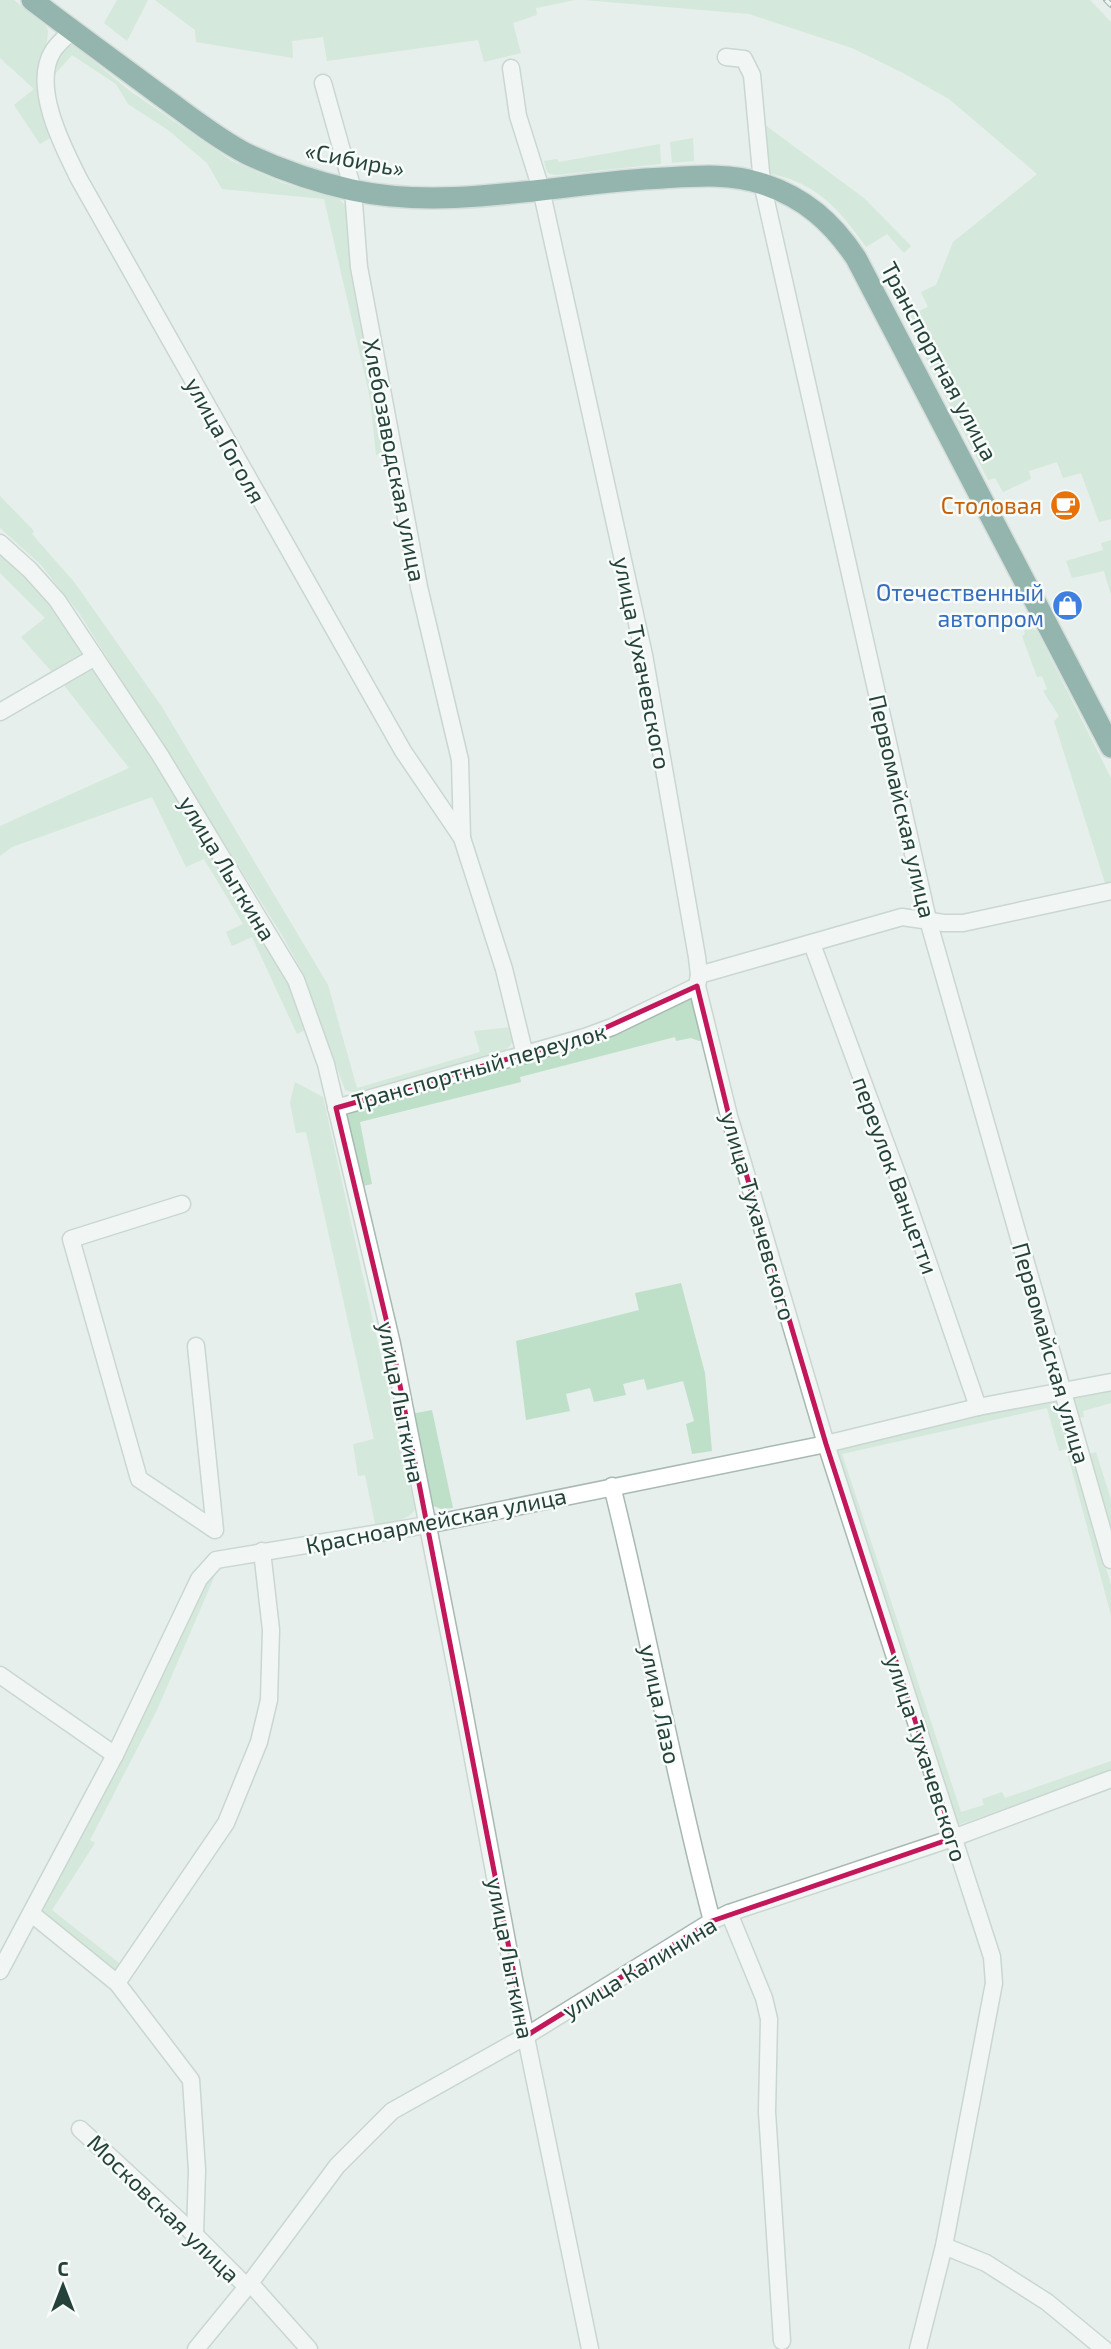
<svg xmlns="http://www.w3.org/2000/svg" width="1111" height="2349" font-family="'Exo 2',sans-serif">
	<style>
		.green { fill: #bfe0c8 }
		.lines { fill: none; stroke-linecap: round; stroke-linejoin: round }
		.street-casing { stroke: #a8b8b2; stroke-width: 19 }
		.highway-casing { stroke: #c2cac8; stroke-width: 24 }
		.street { stroke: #fff; stroke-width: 16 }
		.highway { stroke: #2f6f62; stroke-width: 21 }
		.rail-casing { stroke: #5f7d75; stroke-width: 6 }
		.rail { stroke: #f7fbf9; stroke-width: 3.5; stroke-dasharray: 10; stroke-linecap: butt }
		.marked { fill: none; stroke: #c2185b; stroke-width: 5; stroke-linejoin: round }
		.labels { text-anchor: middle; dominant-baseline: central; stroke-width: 5; stroke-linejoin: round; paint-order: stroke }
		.street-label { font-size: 23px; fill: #24423a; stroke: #f7fbf9 }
		.food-label { font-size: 23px; fill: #c56008; stroke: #f7fbf9; text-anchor: end }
		.shop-label { font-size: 23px; fill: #366cbe; stroke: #f7fbf9; text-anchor: end }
	</style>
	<rect width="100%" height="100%" fill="#e6efeb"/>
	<g class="green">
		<path d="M0,0h14l32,26 2,5c0,13 -7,26 -8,39 -3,24 3,45 10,68l-10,6 -26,-39 20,-16 -34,-31z"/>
		<polygon points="117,0 148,0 127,41 104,23"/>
		<polygon points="155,0 575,0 536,8 537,15 513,23 521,53 484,62 478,40 327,61 323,37 292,41 293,58 196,42 195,30"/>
		<polygon points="584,0 1090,0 1111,22 1111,519 1099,522 1081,473 1063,478 1057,462 1029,471 1031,479 1003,492 995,478 988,480 905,317 928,307 921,292 936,285 953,242 1037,174 949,99 903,73 852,48 749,14"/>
		<path d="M70,45l5,1 55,45 102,70 51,22 56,16 7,7 6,28 -1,28 30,151 -4,2 6,38 -7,2 -6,-57 -46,-199 -102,-10 -15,-26 -39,-33 -40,-26 -12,-20 -44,-29 -16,18 -3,11c3,-15 2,-31 17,-39z"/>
		<path d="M759,76l6,49 99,73 47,48 -7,7 -17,-19 -21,13c-19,-27 -39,-53 -71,-66 -8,-4 -17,-5 -26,-8z"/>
		<polygon points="693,138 694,161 672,163 670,142"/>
		<polygon points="660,144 661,164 556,175 550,174 547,172 544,161 557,159 559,162"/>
		<path d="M0,496l34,35 -2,3 43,49 87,124 153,256 13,22 29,103 123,-36 -6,-21 39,-4c2,16 -2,20 -16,29l-124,34 -18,3 -10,-3 -42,-117 -21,-38 -203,-322 -38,-48 -41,-37z"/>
		<polygon points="1111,540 1111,595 1104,571 1072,578 1066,561 1103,550 1101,543"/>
		<polygon points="0,550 54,604 83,654 59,671 9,698 51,671 21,637 45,618 0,573"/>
		<polygon points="1029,628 1037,631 1111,778 1111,882 1105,883 1054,721 1059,716 1043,691 1047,689 1042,676 1037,677 1022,636 1025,634 1024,631"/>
		<polygon points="93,663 152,753 289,982 308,1029 297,1034 252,937 232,946 226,932 243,924 204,859 186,867 152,797 12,847 0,856 0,826 129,768 63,684"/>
		<polygon points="691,997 695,998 703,1040 699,1041 691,1038 676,1041 675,1037 520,1077 521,1082 360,1122 372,1184 363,1186 346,1115 546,1057 618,1031"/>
		<path d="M295,1082l28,15 92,412c-7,13 -27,13 -40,15l-10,-49 -7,1 -5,-32 21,-5 -68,-307 -10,1 -6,-30z"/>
		<polygon points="681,1283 705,1373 712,1451 692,1454 686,1424 694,1421 683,1381 647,1390 644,1379 623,1384 626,1395 594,1402 590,1388 566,1394 570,1411 526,1420 516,1341 639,1310 635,1293"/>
		<polygon points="1111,1390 1111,1403 1083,1411 1084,1417 1079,1418 1073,1397"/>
		<polygon points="1057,1398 1111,1585 1111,1615 1066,1449 1059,1451 1047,1408 842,1454 961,1812 984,1805 982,1799 1002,1792 1005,1798 1111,1761 1111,1770 958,1825 832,1447"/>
		<polygon points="432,1410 453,1508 441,1509 431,1505 411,1414"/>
		<polygon points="1096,1452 1111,1500 1111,1532 1089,1454"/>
		<polygon points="218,1568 157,1710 90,1840 95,1843 52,1910 123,1966 119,1969 112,1969 41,1912 41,1907 202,1584"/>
	</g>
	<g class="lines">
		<defs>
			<g id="street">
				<path d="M72,31c-6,6 -14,12 -19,20 -22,35 10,96 26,128l324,572 59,87 42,131 21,86"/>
				<polyline points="726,57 744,59 752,75 762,183 928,920 1111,1560"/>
				<polyline points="511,68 518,116 541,189 644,655 697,957 699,975 697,986 729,1116 826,1444 992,1957 994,1983 944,2246 918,2349"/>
				<polyline points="323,83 353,190 359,267 419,587 460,760 462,838"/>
				<polyline points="0,543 30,570 57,600 160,755 296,980 326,1064 392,1344 459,1684 514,1979 590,2349"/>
				<polyline points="0,712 95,657"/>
				<polyline points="812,944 906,1198 978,1407"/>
				<polyline points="699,975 902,917 944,923 963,923 1111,891"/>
				<polyline points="336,1108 585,1037 612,1027 697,986"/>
				<polyline points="182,1204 71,1239 139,1479 215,1530 196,1346"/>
				<path d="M612,1486c36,144 62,291 100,435"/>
				<polyline points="0,1675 115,1755"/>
				<polyline points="729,1913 764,1998 769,2019 767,2112 782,2341"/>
				<polyline points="32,1914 117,1983 191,2080 197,2170 195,2235"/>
				<polyline points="0,1971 115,1755 199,1579 216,1560 427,1525 826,1444 978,1407 1111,1382"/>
				<polyline points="117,1983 226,1823 259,1742 269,1700 271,1630 262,1551"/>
				<polyline points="80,2129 195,2235 247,2287"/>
				<polyline points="944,2246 986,2263 1047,2302 1104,2349"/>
				<polyline points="250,2283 309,2349"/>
				<polyline points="196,2349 250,2283 337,2166 392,2111 526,2036 712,1921 729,1913 953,1838 1111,1779"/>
			</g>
			<path id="highway" d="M32,0c42,32 85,63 128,95 28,20 56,43 87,59 34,16 69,28 105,36 99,22 211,-8 311,-12 33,-2 68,-5 100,6 42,14 69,38 93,74l255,489"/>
		</defs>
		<use href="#street" class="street-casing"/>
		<use href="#highway" class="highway-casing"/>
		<use href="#street" class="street"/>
		<use href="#highway" class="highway"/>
		<defs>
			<polyline id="rail" points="1106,0 1111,5"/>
		</defs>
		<use href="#rail" class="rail-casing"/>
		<use href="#rail" class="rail"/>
	</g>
	<path d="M0 0H1111V2349H0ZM697,986l32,130 97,328 127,394 -241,83 -186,115 -134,-692 -56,-236 249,-71z" fill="#e6efeb" fill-opacity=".55" fill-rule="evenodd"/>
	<path class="marked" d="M697,986l32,130 97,328 127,394 -241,83 -186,115 -134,-692 -56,-236 249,-71z"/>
	<defs>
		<symbol id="cafe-disc" viewBox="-11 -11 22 22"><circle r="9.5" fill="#e8710a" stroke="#f7fbf9"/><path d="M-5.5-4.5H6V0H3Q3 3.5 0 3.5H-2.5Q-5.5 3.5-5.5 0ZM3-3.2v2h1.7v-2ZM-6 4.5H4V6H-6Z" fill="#fff"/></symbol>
		<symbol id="shop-disc" viewBox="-11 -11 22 22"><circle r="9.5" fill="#3f7fe0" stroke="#f7fbf9"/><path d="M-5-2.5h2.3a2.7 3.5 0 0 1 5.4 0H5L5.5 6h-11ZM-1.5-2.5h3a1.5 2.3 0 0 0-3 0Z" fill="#fff"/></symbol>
	</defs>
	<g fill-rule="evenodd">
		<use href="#cafe-disc" x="1048" y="488" width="35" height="35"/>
		<use href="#shop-disc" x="1050" y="588" width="35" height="35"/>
	</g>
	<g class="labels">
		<g class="street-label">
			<text transform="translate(355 159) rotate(11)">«Сибирь»</text>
			<text transform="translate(940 361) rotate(62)">Транспортная улица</text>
			<text transform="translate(226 440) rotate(61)">улица Гоголя</text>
			<text transform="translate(395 460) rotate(79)">Хлебозаводская улица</text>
			<text transform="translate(643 663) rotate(79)">улица Тухачевского</text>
			<text transform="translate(903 806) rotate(77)">Первомайская улица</text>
			<text transform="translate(228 868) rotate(59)">улица Лыткина</text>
			<text transform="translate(479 1066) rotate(-16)">Транспортный переулок</text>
			<text transform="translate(896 1175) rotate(70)">переулок Ванцетти</text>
			<text transform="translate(759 1216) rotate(74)">улица Тухачевского</text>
			<text transform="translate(1052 1353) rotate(74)">Первомайская улица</text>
			<text transform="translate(402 1402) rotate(79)">улица Лыткина</text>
			<text transform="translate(436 1520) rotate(-11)">Красноармейская улица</text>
			<text transform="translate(661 1704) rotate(78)">улица Лазо</text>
			<text transform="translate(927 1758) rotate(72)">улица Тухачевского</text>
			<text transform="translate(511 1958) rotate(79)">улица Лыткина</text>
			<text transform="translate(639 1967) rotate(-31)">улица Калинина</text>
			<text transform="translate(164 2208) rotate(44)">Московская улица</text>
		</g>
		<g class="food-label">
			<text x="1042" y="505">Столовая</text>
		</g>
		<g class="shop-label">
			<text x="1044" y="592">Отечественный<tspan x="1044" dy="26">автопром</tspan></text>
		</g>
	</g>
	<g transform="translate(63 2286)" stroke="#f7fbf9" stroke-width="5" paint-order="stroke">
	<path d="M0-5L12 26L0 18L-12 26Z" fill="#24423a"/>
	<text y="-10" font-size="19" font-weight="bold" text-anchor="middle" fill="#24423a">С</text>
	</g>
</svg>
